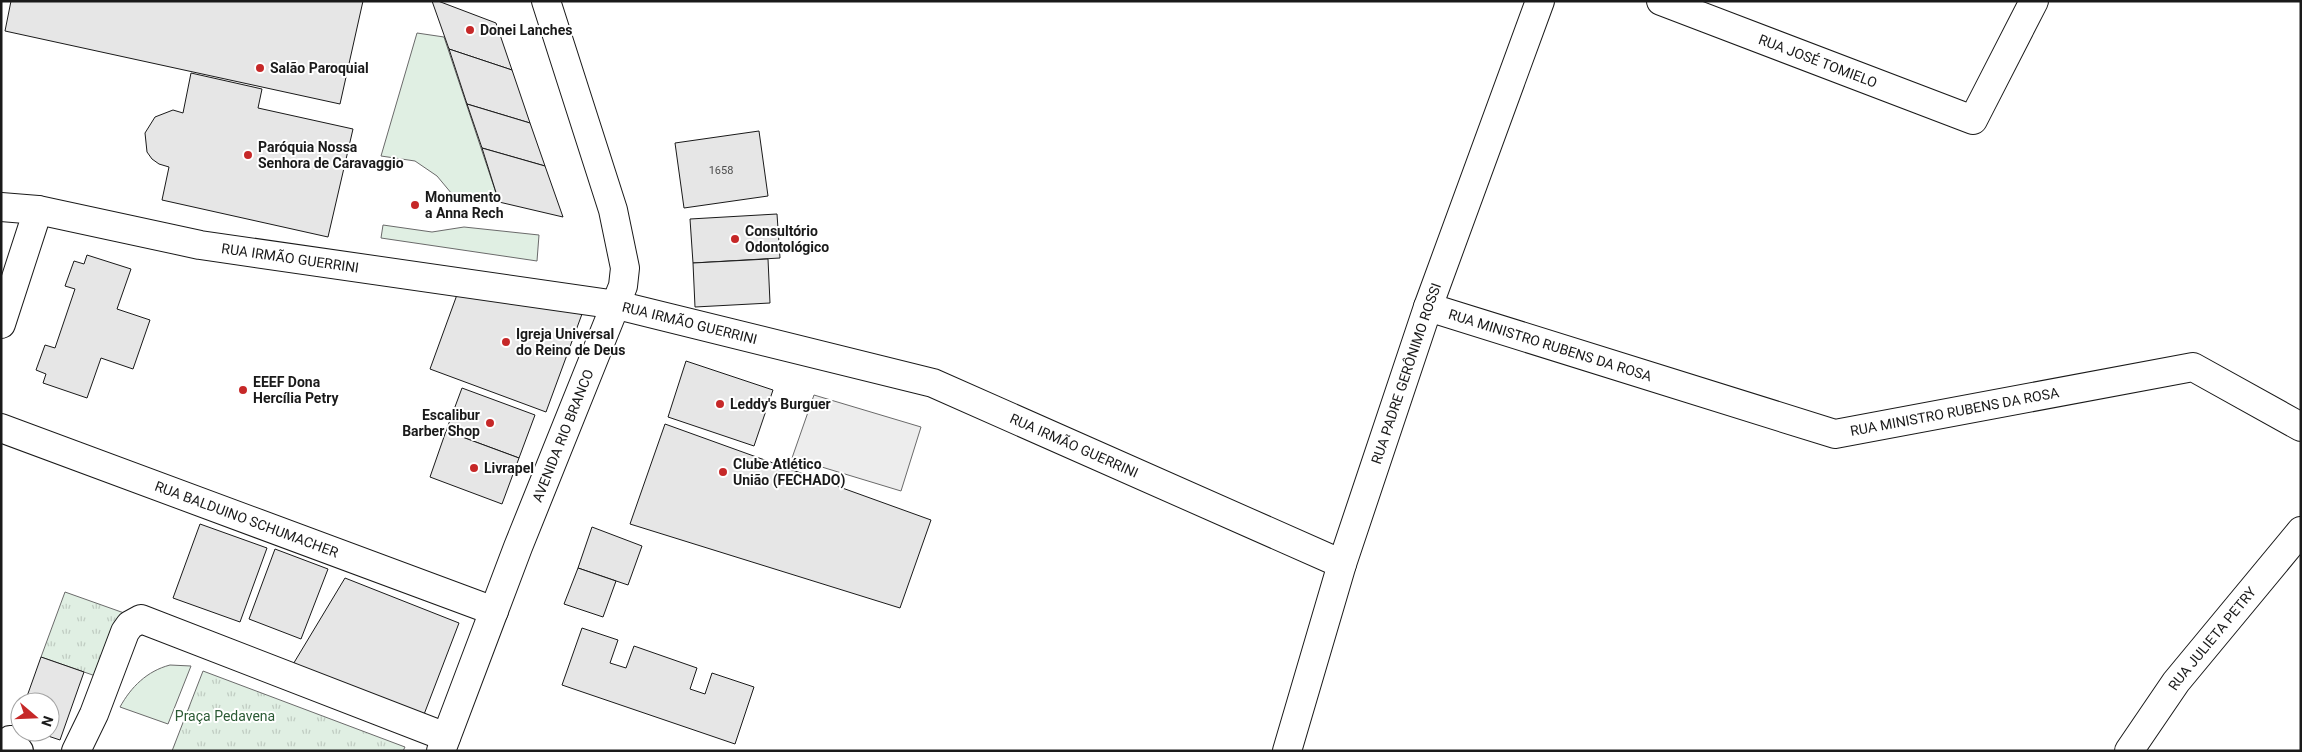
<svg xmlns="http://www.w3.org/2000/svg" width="2302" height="752" font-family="Roboto,sans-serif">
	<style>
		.grass { fill: #e0efe3; stroke: #6a6a6a }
		.park { fill: url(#park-tufts); stroke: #6a6a6a }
		.parking { fill: #ededed; stroke: #6a6a6a }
		.building { fill: #e6e6e6; stroke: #1a1a1a }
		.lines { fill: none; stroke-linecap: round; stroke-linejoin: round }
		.minor-casing { stroke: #1a1a1a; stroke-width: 30 }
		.major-casing { stroke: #1a1a1a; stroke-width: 30 }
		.minor { stroke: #fff; stroke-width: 28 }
		.major { stroke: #fff; stroke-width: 28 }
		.poi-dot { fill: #c62828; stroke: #fff; stroke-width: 2 }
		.labels { text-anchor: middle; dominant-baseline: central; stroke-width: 4; stroke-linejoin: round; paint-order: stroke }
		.number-label { font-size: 11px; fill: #4d4d4d }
		.poi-label { font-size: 14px; font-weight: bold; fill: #1a1a1a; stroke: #fff; text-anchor: start }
		.street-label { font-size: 14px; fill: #1a1a1a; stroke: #fff }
		.park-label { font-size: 14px; fill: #2b5a34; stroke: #fff }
	</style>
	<defs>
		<pattern id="park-tufts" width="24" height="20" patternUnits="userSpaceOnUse" patternTransform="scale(1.25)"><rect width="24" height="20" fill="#e0efe3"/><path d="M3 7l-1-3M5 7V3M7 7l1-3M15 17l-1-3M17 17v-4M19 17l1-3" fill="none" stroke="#c0ccc2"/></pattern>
	</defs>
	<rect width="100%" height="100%" fill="#fff"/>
	<g class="grass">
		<polygon points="417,33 444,37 499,202 479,203 452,194 437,176 415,161 381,156"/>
		<polygon points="383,225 432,232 464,227 539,235 537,261 381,238"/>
		<path d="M170,665l21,1 -23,58 -48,-17c11,-20 27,-36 50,-42z"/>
	</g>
	<g class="park">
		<polygon points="65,592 141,619 107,680 41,657"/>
		<polygon points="203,671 405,747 403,751 172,751"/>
	</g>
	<polygon class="parking" points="814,395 921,427 901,491 792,458"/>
	<g class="building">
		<polygon points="11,1 363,1 340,104 5,31"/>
		<polygon points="432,1 438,1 496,23 512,70 449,49"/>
		<polygon points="449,49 512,70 530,123 467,104"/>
		<polygon points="191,73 262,89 258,108 353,129 328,237 162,200 169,167 159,164 152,159 147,152 145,133 155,117 173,110 183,113"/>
		<polygon points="467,104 530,123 545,166 482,148"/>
		<polygon points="759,131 768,196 684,208 675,143"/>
		<polygon points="482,148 545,166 563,217 499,202"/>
		<polygon points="777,214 780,258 693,263 690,219"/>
		<polygon points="87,255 131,269 117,309 150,320 133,369 101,358 87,398 43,383 46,374 36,370 45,345 55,348 75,289 65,286 74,261 84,264"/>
		<polygon points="768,259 770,303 695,307 693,263"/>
		<polygon points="458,292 582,314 546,412 430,369"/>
		<polygon points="686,361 773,390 754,446 668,417"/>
		<polygon points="462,388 535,415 519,458 446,431"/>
		<polygon points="665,424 931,520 900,608 630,524"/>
		<polygon points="446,431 519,458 502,504 430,477"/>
		<polygon points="200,524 267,548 240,622 173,598"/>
		<polygon points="592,527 642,546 628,585 578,568"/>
		<polygon points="275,549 328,569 301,639 249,619"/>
		<polygon points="578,568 616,581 603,617 564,604"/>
		<polygon points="345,578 459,623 423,717 292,666"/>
		<polygon points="582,628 618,640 610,663 626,668 634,646 697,668 690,689 705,694 712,673 754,687 735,744 562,685"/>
		<polygon points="41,657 84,672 60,740 36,732 50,732 50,702 25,702"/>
	</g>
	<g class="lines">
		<defs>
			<g id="minor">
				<path id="s1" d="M1661,1l312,119 61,-119"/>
				<path id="s2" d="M1,207l37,3 162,35 417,60 316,78 409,181"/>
				<path id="s3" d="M1428,307l407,127 358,-67 108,60"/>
				<polyline points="1,324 38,210"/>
				<path id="s4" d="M1,428l493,183"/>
				<polyline points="10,740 19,751"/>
				<polyline points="76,751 94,714 125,632 130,625 141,619 446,737"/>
				<path id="s5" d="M1287,751l55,-187 86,-257 112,-306"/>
				<path id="s6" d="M2129,751l47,-69 125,-151"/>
			</g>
			<g id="major">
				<path id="s7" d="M441,751l77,-204 105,-261 2,-18 -12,-58 -67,-209"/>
			</g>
		</defs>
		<use href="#minor" class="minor-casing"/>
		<use href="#major" class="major-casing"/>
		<use href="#minor" class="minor"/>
		<use href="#major" class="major"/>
	</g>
	<g class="poi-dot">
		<circle cx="470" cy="30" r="5"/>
		<circle cx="260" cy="68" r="5"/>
		<circle cx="248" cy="155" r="5"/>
		<circle cx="415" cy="205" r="5"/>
		<circle cx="735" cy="239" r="5"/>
		<circle cx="506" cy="342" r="5"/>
		<circle cx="243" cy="390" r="5"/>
		<circle cx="720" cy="404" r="5"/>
		<circle cx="490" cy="423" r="5"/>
		<circle cx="474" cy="468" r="5"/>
		<circle cx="723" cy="472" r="5"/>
	</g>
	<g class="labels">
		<g class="number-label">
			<text x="721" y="170">1658</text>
		</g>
		<g class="poi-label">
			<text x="480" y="30">Donei Lanches</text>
			<text x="270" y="68">Salão Paroquial</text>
			<text x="258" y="147">Paróquia Nossa<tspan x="258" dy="16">Senhora de Caravaggio</tspan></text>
			<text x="425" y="197">Monumento<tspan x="425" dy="16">a Anna Rech</tspan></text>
			<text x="745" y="231">Consultório<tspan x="745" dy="16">Odontológico</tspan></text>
			<text x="516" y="334">Igreja Universal<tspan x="516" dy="16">do Reino de Deus</tspan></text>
			<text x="253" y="382">EEEF Dona<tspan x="253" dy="16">Hercília Petry</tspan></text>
			<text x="730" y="404">Leddy's Burguer</text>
			<text x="480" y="415" text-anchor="end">Escalibur<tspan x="480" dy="16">Barber Shop</tspan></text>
			<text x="733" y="464">Clube Atlético<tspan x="733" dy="16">União (FECHADO)</tspan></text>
			<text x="484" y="468">Livrapel</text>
		</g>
		<g class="street-label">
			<text stroke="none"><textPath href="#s1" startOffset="168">RUA JOSÉ TOMIELO</textPath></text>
			<text stroke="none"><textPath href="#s2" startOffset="294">RUA IRMÃO GUERRINI</textPath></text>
			<text stroke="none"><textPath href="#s2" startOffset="699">RUA IRMÃO GUERRINI</textPath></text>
			<text stroke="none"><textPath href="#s3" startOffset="128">RUA MINISTRO RUBENS DA ROSA</textPath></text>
			<text stroke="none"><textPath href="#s5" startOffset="396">RUA PADRE GERÔNIMO ROSSI</textPath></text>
			<text stroke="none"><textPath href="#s3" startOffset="548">RUA MINISTRO RUBENS DA ROSA</textPath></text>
			<text stroke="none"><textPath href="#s7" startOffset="338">AVENIDA RIO BRANCO</textPath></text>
			<text stroke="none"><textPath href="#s2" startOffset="1104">RUA IRMÃO GUERRINI</textPath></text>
			<text stroke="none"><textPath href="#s4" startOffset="262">RUA BALDUINO SCHUMACHER</textPath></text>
			<text stroke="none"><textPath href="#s6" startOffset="140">RUA JULIETA PETRY</textPath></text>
		</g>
		<g class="park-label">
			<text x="225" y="716">Praça Pedavena</text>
		</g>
	</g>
	<rect width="2302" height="752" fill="none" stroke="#1a1a1a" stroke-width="5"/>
	<g transform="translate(35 717) rotate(109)"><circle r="24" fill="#ffffff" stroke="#a3a3a3"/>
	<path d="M0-4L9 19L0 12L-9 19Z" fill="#c62828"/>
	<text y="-8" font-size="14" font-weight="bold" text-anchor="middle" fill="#1a1a1a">N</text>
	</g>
</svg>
